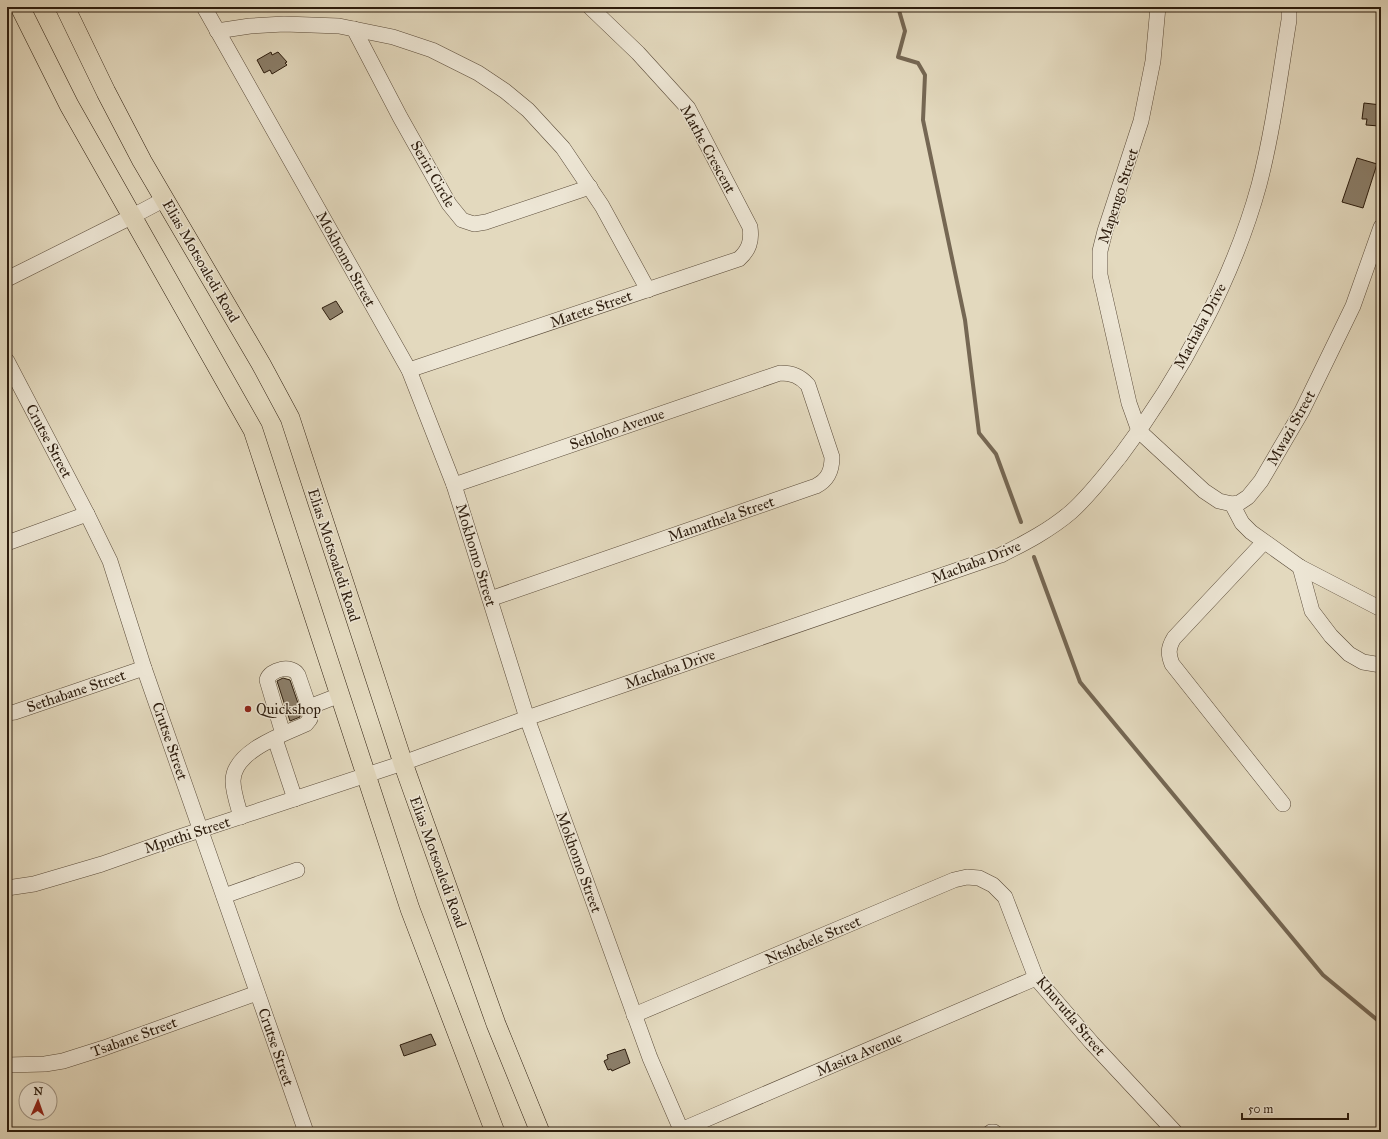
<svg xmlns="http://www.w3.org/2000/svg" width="1388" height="1139" font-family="'IM FELL Great Primer',serif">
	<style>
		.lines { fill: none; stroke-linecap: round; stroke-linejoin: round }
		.stream { stroke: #756753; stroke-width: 4 }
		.building { fill: #8b7e69; stroke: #2c1c0d }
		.minor-casing { stroke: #5a4b39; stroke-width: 16 }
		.major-casing { stroke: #2c1c0d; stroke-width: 20 }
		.minor { stroke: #ede6d5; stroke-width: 15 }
		.major { stroke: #e3d9be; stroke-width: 19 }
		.poi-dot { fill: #8f2418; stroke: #ede6d5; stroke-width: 1.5 }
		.labels { text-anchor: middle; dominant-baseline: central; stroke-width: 3; stroke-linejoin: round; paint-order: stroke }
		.street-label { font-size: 15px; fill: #2c1c0d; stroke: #ede6d5 }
		.poi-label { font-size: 15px; fill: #2c1c0d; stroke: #ede6d5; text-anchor: start }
	</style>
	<rect width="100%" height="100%" fill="#e3d9be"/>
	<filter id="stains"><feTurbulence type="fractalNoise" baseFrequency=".005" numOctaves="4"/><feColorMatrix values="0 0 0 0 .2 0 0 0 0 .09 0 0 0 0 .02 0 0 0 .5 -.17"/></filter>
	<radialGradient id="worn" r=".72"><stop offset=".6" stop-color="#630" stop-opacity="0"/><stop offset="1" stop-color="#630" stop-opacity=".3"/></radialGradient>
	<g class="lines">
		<g class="stream">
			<polyline points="898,7 905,31 898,57 918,63 925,75 923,120 965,320 979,433 996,454 1021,522"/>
			<polyline points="1034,557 1080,682 1323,975 1381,1023"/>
		</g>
	</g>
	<g class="building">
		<polygon points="271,52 272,55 278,52 287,62 285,63 287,65 272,74 270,70 264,73 257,60"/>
		<polygon points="1364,103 1381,105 1381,123 1380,123 1379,126 1366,125 1367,119 1362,119"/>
		<polygon points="1357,158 1377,164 1363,208 1342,202"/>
		<polygon points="336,301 343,312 330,320 322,308"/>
		<polygon points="283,678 290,680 300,709 300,717 290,721 277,681"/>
		<polygon points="431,1034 436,1045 404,1056 400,1045"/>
		<polygon points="625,1049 630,1063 612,1071 611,1069 608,1070 604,1061 608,1059 607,1055"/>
	</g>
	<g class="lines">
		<defs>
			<g id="minor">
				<polyline points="204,7 409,370 454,485 527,718 650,1058 682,1132"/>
				<polyline points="1158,7 1153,61 1141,121 1105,231 1100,251 1100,275 1129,403 1139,431 1204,491 1219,501 1232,504 1239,503 1248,497 1261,481 1302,411 1353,306 1381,227"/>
				<polyline points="354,29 400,117 449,204 462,220 474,224 486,222 590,187"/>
				<polyline points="217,31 250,26 284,24 339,26 393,37 432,50 478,73 505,91 528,110 563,148 602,206 648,290"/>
				<polyline points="7,279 131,217 165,199"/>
				<polyline points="7,361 87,514 110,561 144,668 306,1132"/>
				<path d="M409,370l330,-111c10,-9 13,-18 11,-32l-62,-119 -50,-55 -48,-46"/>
				<path d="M454,485l326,-112c12,0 20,3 28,12l24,72c0,14 -4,23 -16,29l-326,113"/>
				<polyline points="1232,504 1242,523 1251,532 1300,567 1381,609"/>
				<path d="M1264,542l-90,96c-6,10 -6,16 -2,26l111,140"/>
				<polyline points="7,543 87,514"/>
				<polyline points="1300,567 1312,611 1331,636 1349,654 1363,662 1381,665"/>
				<polyline points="309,707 340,695"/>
				<polyline points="7,713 15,712 144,668"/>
				<polyline points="275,739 295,799"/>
				<path d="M241,817c-3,-11 -8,-25 -8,-36 0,-30 51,-47 73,-57l4,-5 -1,-12 -11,-32c-6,-11 -28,-6 -31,5l16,54"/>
				<path d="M7,888l27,-4 68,-20 71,-25 230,-76 124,-45 474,-163c24,-12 49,-25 70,-43 19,-17 34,-37 50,-57 59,-78 112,-175 138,-270 14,-54 21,-110 30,-165v-13"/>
				<polyline points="224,896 297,870"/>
				<polyline points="634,1015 954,880 967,877 979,878 993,885 1005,897 1036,978 1092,1043 1175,1132"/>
				<polyline points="7,1065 45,1064 63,1061 104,1048 257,993"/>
				<polyline points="681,1130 1036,978"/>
				<polyline points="991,1132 994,1132"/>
			</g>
			<g id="major">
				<polyline points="20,7 69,105 253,430 410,909 495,1132"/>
				<polyline points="65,7 106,92 142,161 261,364 290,418 403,763 496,1024 540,1132"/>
			</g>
		</defs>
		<use href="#minor" class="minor-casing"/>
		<use href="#major" class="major-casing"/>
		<use href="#minor" class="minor"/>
		<use href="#major" class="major"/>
	</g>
	<circle class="poi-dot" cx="248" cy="709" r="4"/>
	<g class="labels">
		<g class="street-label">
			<text transform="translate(708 149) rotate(61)">Mathe Crescent</text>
			<text transform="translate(433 174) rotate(60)">Seriri Circle</text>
			<text transform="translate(1118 196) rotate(-72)">Mapengo Street</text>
			<text transform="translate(346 259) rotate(61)">Mokhomo Street</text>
			<text transform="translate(201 261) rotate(60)">Elias Motsoaledi Road</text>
			<text transform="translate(591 309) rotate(-19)">Matete Street</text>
			<text transform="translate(1200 326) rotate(-62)">Machaba Drive</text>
			<text transform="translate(1291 428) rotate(-61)">Mwazi Street</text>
			<text transform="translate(617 429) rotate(-19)">Sehloho Avenue</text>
			<text transform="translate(49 441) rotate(62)">Crutse Street</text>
			<text transform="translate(721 519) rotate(-19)">Mamathela Street</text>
			<text transform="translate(334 555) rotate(72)">Elias Motsoaledi Road</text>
			<text transform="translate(476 555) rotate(73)">Mokhomo Street</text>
			<text transform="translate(976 562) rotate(-21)">Machaba Drive</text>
			<text transform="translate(670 669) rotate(-19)">Machaba Drive</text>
			<text transform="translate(76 691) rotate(-19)">Sethabane Street</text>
			<text transform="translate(170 741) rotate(71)">Crutse Street</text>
			<text transform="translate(187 835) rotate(-18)">Mputhi Street</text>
			<text transform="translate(438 862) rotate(70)">Elias Motsoaledi Road</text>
			<text transform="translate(579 862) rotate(70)">Mokhomo Street</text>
			<text transform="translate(813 940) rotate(-23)">Ntshebele Street</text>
			<text transform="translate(1071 1016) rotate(50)">Khuvutla Street</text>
			<text transform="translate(134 1037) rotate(-20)">Tsabane Street</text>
			<text transform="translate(276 1047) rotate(71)">Crutse Street</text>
			<text transform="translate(859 1054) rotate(-23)">Masita Avenue</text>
		</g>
		<g class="poi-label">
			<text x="256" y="709">Quickshop</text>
		</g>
	</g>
	<rect width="1388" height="1139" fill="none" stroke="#e3d9be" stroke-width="24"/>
	<rect x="8" y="8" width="1372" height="1123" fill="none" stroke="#2c1c0d" stroke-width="2"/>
	<rect x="12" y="12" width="1364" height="1115" fill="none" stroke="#2c1c0d"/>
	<g transform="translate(38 1101) rotate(2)"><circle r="19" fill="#ede6d5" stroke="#a09585"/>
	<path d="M0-3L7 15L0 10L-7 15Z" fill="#8f2418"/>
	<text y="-6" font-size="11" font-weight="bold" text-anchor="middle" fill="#2c1c0d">N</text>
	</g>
	<path d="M1242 1113v6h106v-6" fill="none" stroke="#2c1c0d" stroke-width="2"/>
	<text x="1248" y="1113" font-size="12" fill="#2c1c0d" stroke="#ede6d5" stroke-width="3" paint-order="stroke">50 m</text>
	<rect width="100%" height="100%" filter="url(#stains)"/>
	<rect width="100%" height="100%" fill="url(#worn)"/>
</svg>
